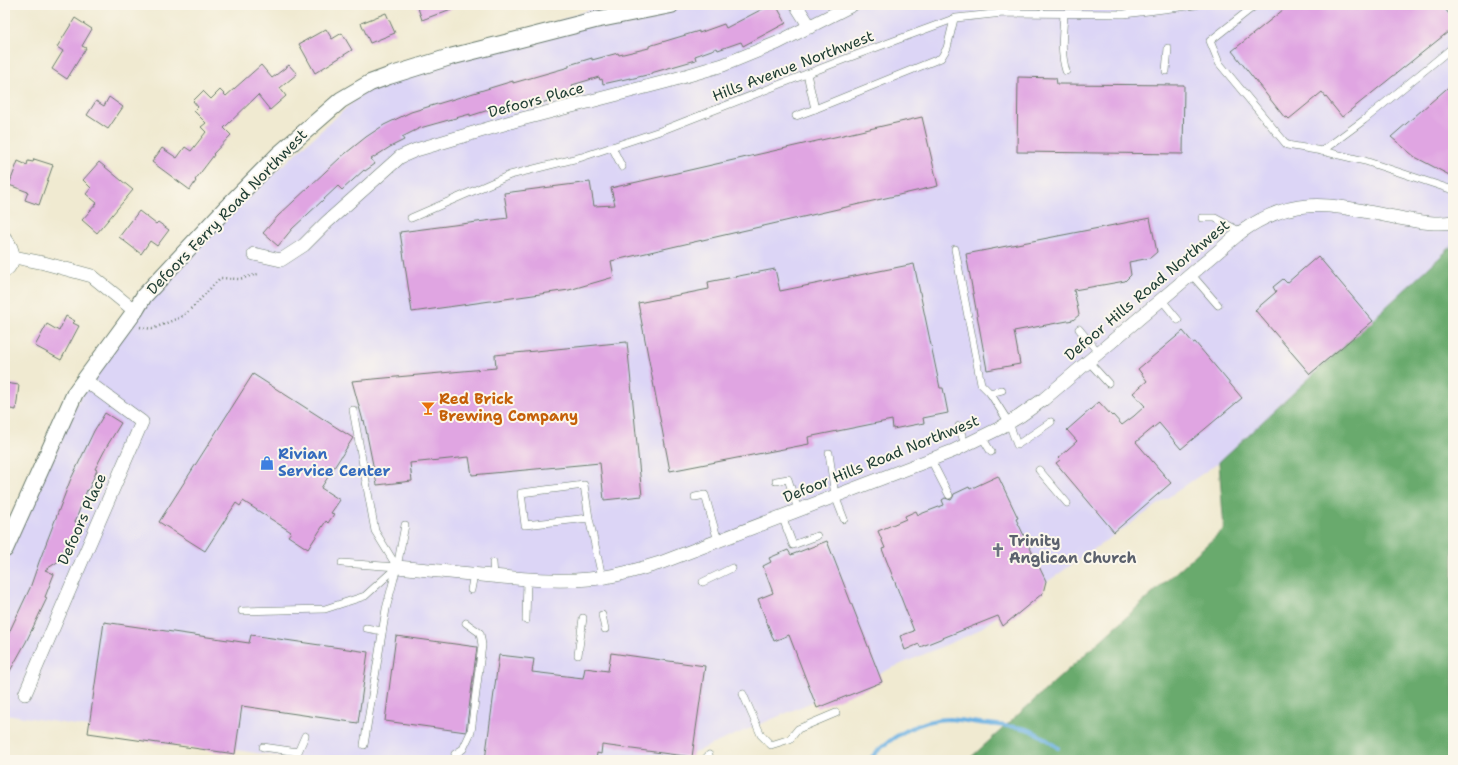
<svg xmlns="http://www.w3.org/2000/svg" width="1458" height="765" font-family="'Shantell Sans',sans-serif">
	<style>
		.built { fill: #dcd5f6 }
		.forest { fill: #69aa6d; stroke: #447450 }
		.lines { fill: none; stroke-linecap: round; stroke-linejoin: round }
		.stream { stroke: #6db2e3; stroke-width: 4 }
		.building { fill: #e0a5e2 }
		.service-casing { stroke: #687a6b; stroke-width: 8 }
		.minor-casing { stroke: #687a6b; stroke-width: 14 }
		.tertiary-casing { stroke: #687a6b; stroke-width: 18 }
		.path { stroke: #687a6b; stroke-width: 2.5; stroke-dasharray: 1 3; stroke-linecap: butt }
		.service { stroke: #fff; stroke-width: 7 }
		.minor { stroke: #fff; stroke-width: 13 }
		.tertiary { stroke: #fff; stroke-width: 16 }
		.labels { text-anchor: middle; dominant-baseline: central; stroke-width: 4; stroke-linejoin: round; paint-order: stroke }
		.street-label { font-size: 15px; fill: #1f3d34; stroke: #fbf7ec }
		.food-label { font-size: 15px; font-weight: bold; fill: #c56008; stroke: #fbf7ec; text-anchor: start }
		.shop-label { font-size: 15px; font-weight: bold; fill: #366cbe; stroke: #fbf7ec; text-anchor: start }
		.worship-label { font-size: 15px; font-weight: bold; fill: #5b616d; stroke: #fbf7ec; text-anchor: start }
	</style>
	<rect width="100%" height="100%" fill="#fbf7ec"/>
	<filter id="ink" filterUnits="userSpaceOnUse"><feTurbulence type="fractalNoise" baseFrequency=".025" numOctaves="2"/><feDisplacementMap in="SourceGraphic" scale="8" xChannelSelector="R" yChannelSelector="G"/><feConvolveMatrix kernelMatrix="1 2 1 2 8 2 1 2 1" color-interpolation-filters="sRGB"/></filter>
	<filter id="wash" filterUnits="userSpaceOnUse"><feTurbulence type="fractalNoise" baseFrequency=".012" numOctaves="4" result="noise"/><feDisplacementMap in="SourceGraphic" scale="16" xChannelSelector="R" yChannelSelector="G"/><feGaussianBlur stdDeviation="0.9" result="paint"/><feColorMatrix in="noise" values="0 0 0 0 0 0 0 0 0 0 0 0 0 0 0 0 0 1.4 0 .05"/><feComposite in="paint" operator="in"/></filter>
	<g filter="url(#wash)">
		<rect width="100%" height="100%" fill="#f0ead1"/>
		<polygon class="built" points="602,5 1453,5 1453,245 1219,462 974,633 676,760 301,760 5,714 5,554 34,474 122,329 208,233 364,92"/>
		<polygon class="forest" points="1453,245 1453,760 968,760 1224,529 1219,462"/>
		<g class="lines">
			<g class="stream">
				<polyline points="1072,758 1074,760"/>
				<path d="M869,760c19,-22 50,-41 80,-41 13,1 27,4 40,5 12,2 25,2 37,5 12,3 22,12 32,19"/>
			</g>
		</g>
		<g id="blocks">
			<g class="building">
				<polygon points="417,5 459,5 459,6 422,20"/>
				<polygon points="770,5 776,5 786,23 743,46 741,42 718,50 717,48 695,56 696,60 651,73 651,74 630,79 630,78 603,84 602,79 600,80 599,77 572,85 573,90 547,98 548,101 528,107 528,105 506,111 504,105 470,116 470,114 420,128 402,137 404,140 390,147 371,159 375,164 365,171 364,170 342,190 338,186 292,229 278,246 263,233 278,216 341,157 366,137 384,125 411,112 513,81 513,83 569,67 569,65 592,58 592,60 618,53 619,55 649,48 649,46 699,31 699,33 724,24 726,28"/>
				<polygon points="1289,5 1442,5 1453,19 1453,28 1342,117 1322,92 1289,119 1287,117 1285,118 1232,51"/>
				<polygon points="386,13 395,33 370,43 361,23"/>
				<polygon points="75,18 92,29 82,46 86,48 67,79 52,69 63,51 57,47"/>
				<polygon points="326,29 332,39 342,33 352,50 315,73 299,44"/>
				<polygon points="261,65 272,78 289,65 297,74 280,88 286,96 270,110 258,95 224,128 231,135 213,154 214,155 195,180 196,181 190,190 152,162 162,148 177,158 185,147 191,151 206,132 201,127 206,123 194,111 198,107 193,101 203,91 211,99 220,90 226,96"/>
				<polygon points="1018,77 1056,78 1057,84 1184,85 1183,154 1017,152"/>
				<polygon points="1453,83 1453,177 1415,157 1391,137"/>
				<polygon points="109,97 123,107 108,129 87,115 96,101 104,106"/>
				<polygon points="922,117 938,186 611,261 614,277 569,290 412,312 400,232 508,218 504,193 590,182 594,206 615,205 611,188"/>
				<polygon points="34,159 53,165 39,205 25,200 28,192 9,185 18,161 27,165 28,161 33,162"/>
				<polygon points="99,162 133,190 97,233 82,220 97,203 86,194 91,188 83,180"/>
				<polygon points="139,211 156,224 158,222 169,230 157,246 150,241 141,254 119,237"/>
				<polygon points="1150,218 1157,252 1150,258 1129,262 1131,275 1125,281 1074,290 1079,315 1073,320 1014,331 1020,364 987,370 966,254"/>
				<polygon points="1318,256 1373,321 1310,374 1255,310 1276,292 1273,287 1283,279 1287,283"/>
				<polygon points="914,264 940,388 943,388 948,413 923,418 924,423 893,429 892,420 808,437 809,444 670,471 638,303 709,289 708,282 775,269 780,291"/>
				<polygon points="66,316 75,321 73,323 79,326 61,360 35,346 47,324 59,331"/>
				<polygon points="1183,331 1193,343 1195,342 1242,398 1181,449 1159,423 1136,442 1171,483 1114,532 1056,463 1060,460 1058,458 1077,441 1067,430 1099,402 1112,416 1113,415 1122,425 1134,416 1145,406 1133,393 1147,381 1138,369"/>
				<polygon points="627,342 642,496 604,500 600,463 472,475 469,457 410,463 412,481 377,485 364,420 363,421 352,381 496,368 495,355"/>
				<polygon points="253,374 353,438 321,488 340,500 331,513 334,514 328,523 326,521 308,549 288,536 291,532 243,501 240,506 236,503 205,551 159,522"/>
				<polygon points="5,383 19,385 16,410 5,408"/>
				<polygon points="105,413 121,423 107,446 95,469 97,470 88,491 87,490 75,522 83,526 78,537 73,534 69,546 66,545 59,561 45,570 54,574 45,597 47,598 26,642 5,680 5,641 30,588 39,562 70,481 94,431"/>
				<polygon points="998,476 1018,518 1016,519 1046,581 1043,593 1003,626 998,616 920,647 919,644 905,650 900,636 914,631 882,549 885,548 878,531 906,519 905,516 916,511 918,515 944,505 942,500 945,498 951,500 953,497 954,494 969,487 970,489"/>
				<polygon points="827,541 882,682 817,708 789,635 774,641 758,599 773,593 763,566 771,562 769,558 788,550 791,555"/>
				<polygon points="104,622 249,643 251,635 368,652 358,723 242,706 235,754 88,733"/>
				<polygon points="396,636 477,647 466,732 385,721"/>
				<polygon points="611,653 705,666 692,757 602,745 601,754 597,753 596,760 485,760 499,655 534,659 532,672 583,678 585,668 608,671"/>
			</g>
		</g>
	</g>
	<g filter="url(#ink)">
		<use href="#blocks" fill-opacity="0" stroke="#687a6b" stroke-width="1"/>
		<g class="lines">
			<defs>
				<g id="service">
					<polyline points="1252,5 1253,7 1210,41 1219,63 1287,145 1322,151 1365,161 1453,190"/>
					<path d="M1064,14c-1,19 -4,38 2,57"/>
					<polyline points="1166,71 1168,48"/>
					<polyline points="807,74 815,109"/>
					<polyline points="796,116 815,109 941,58 947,48 954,19"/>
					<polyline points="612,147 622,167"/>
					<polyline points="1322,151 1364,120 1453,47"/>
					<polyline points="411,218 510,175 582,157 663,130 845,59 956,18 1003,13 1124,14 1196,5"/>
					<polyline points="1202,218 1215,218 1241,232"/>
					<polyline points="955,249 981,384 990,393 1002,390"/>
					<polyline points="1191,274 1218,305"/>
					<polyline points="1161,299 1178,320"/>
					<polyline points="1079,329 1098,352"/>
					<polyline points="1088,361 1108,383"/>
					<polyline points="990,393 1009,423 1017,445 1051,422"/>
					<polyline points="353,410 375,531 397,567"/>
					<polyline points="959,426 965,445"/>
					<polyline points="982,437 991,452"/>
					<polyline points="829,453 835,496 844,519"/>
					<polyline points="931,460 949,495"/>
					<polyline points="1039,470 1067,503"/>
					<polyline points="776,481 788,479 798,510"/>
					<polyline points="695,497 705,495 718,541"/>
					<polyline points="782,516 793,545 817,536"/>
					<polyline points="589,518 525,525 521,493 584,485 589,518 602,577"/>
					<polyline points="342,563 397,567"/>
					<polyline points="493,563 494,576"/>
					<polyline points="703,582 732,568"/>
					<polyline points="471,590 474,574"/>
					<polyline points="242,611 325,609 365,596 397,567"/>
					<polyline points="602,615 605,629"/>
					<polyline points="526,620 527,579"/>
					<polyline points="366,628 382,631"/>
					<polyline points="578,655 583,618"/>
					<polyline points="743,694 761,735 771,745 790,739 798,729 836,713"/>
					<polyline points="364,745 386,609 397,567 405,525"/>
					<polyline points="263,747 298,752 305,736"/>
					<polyline points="455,754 463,749 471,732 482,645 480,633 466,623"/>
					<polyline points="704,760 709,755"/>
				</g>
				<g id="minor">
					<polyline points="796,5 810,27"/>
					<path d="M5,238c9,11 12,24 0,33"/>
					<polyline points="254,254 281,260 304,245 327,222 400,157 416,150 514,121 665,82 723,65 777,43 852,5"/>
					<polyline points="14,257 44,263 92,276 135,311"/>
					<path d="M397,567c32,3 63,6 95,9 32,3 64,6 97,3 25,-2 48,-9 71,-16l293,-112 45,-22 22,-13 24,-17 197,-167c56,-40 95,-26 158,-14 17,3 36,7 54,4"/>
					<polyline points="25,694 81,563 142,422 85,380"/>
				</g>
				<polyline id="tertiary" points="5,549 75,393 135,311 144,296 227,207 278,155 341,100 370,83 389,76 450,57 595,20 671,5"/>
			</defs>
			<use href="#service" class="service-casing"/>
			<use href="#minor" class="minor-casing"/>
			<use href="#tertiary" class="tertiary-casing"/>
			<polyline class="path" points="140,327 152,329 181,317 194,306 220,278 239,279 258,274"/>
			<use href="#service" class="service"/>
			<use href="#minor" class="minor"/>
			<use href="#tertiary" class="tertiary"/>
		</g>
	</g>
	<defs>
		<symbol id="bar-bare" viewBox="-9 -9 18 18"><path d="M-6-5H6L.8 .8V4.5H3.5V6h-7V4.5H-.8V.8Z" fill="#e8710a" stroke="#fbf7ec" stroke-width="2.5" paint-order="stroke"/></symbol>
		<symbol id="shop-bare" viewBox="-9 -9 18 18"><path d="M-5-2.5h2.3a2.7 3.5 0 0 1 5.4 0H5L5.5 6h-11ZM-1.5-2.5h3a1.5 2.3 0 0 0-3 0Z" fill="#3f7fe0" stroke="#fbf7ec" stroke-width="2.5" paint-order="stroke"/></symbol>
		<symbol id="church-bare" viewBox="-9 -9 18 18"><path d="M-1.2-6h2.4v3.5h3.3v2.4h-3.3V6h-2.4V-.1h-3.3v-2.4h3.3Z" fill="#6b7280" stroke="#fbf7ec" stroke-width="2.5" paint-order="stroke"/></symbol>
	</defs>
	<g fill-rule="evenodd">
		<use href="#bar-bare" x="418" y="398" width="20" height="20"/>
		<use href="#shop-bare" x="257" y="453" width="20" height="20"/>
		<use href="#church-bare" x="988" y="540" width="20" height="20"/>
	</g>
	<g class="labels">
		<g class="street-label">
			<text transform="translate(793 66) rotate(-21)">Hills Avenue Northwest</text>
			<text transform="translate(536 100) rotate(-15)">Defoors Place</text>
			<text transform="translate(227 212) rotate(-46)">Defoors Ferry Road Northwest</text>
			<text transform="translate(1147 290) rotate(-40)">Defoor Hills Road Northwest</text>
			<text transform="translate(881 459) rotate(-22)">Defoor Hills Road Northwest</text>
			<text transform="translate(82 519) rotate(-66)">Defoors Place</text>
		</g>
		<g class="food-label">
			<text x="439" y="399">Red Brick<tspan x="439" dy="17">Brewing Company</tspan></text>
		</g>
		<g class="shop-label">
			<text x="278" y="454">Rivian<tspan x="278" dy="17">Service Center</tspan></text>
		</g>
		<g class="worship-label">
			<text x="1009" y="541">Trinity<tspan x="1009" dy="17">Anglican Church</tspan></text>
		</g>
	</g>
	<rect width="1458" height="765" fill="none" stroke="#fbf7ec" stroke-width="20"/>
</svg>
